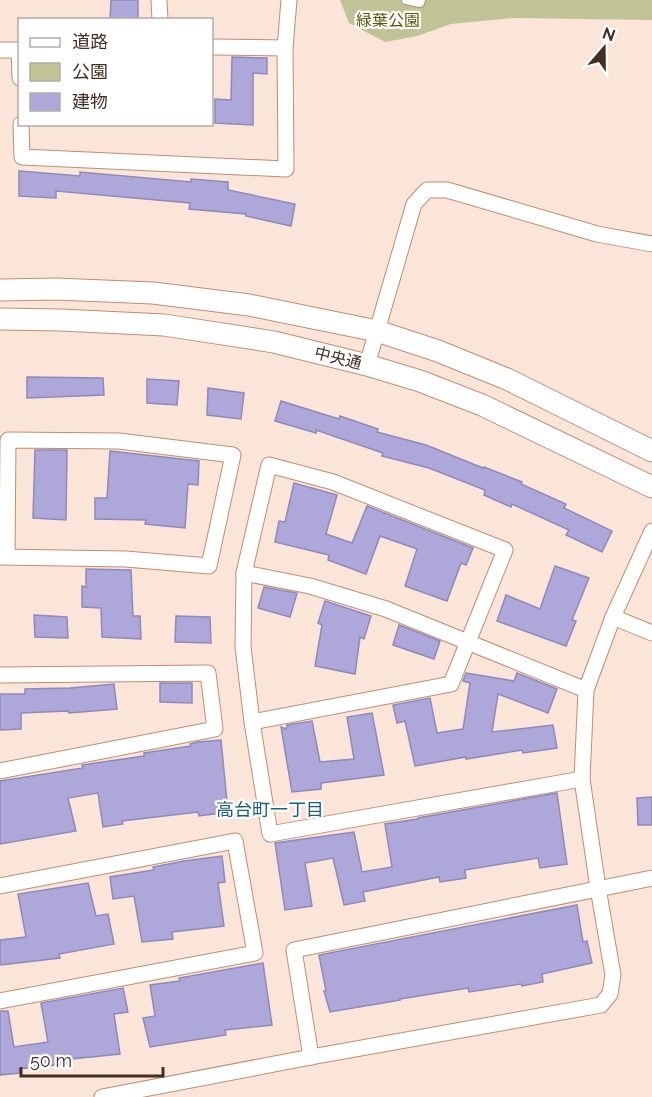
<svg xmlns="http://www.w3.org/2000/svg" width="652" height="1097" font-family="Raleway,'Noto Sans JP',sans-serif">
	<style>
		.green { fill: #c0c395 }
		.building { fill: #ada7da; stroke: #8f88ba; stroke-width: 1.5 }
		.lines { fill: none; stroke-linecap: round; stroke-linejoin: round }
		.lane-casing { stroke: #bf8d71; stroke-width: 10 }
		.street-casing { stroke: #bf8d71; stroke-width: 17 }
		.secondary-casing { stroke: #bf8d71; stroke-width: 23 }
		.lane { stroke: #fff; stroke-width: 8 }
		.street { stroke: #fff; stroke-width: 15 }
		.secondary { stroke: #fff; stroke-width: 21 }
		.labels { text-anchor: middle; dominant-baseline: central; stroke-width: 4.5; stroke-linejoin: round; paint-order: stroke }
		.park-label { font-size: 16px; fill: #575706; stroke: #fff }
		.street-label { font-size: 16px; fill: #432e22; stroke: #fff }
		.neighbourhood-label { font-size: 18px; fill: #195e7a; stroke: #fff }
	</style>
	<rect width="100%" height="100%" fill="#fbe5d9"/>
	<polygon class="green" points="340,0 652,0 652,20 513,18 451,24 417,36 385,42 349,23"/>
	<g class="building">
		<polygon points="111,0 138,0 138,20 110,20"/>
		<polygon points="232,57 267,58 267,74 253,73 253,125 215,123 215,99 231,100"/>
		<polygon points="19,171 80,176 80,172 191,182 191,179 228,182 228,190 295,204 291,226 246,216 246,214 189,209 190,203 56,191 56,198 19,196"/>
		<polygon points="27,377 103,378 104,395 27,398"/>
		<polygon points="147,379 179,381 177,405 147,403"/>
		<polygon points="208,388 244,393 241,419 207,415"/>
		<polygon points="281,401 339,419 340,416 378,429 377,432 426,445 483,468 484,467 522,482 521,484 566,504 564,508 612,531 602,552 566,535 569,530 512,504 511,507 484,495 485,490 429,468 382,456 383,453 316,430 316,433 275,421"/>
		<polygon points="35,450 67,450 66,520 33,518"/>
		<polygon points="110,451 199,461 198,485 188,484 185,528 145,524 146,520 95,519 95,498 107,498"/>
		<polygon points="294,483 337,495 326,534 352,543 367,506 473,548 466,565 461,563 447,601 405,586 417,549 380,536 366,574 328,560 329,555 275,542 279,521 285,522"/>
		<polygon points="555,566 589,578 572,620 576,621 566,646 497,621 506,595 540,609"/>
		<polygon points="86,569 131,570 133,616 140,616 141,639 102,637 101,608 82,607 82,586 86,587"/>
		<polygon points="264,587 297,593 290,617 258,608"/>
		<polygon points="325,601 371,616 364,639 360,637 355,674 315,666 322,625 318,623"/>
		<polygon points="34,615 67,617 68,638 35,637"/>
		<polygon points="176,616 210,617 211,643 175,642"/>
		<polygon points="399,625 440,641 434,659 393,645"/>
		<polygon points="466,673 514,681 517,673 557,689 548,713 498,694 492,732 553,725 557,748 523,753 522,750 466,759 466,757 415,766 405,721 397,723 393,705 430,698 437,733 463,729 470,683 463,681"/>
		<polygon points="160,683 192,683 192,703 160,702"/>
		<polygon points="114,684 117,709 69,713 68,711 21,713 21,729 0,730 0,694 25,694 25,689 70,688"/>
		<polygon points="372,713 384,775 321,783 321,789 292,792 281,727 286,729 287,725 312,721 320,762 354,759 347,717"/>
		<polygon points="221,740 228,812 199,816 198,812 122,821 123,824 103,827 98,793 68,798 76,831 0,844 0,781 83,768 82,765 144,756 144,753 191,746 190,744 198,742"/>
		<polygon points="557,793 567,864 540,868 538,858 465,870 466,878 440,882 439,877 363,892 365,901 344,905 333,858 305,863 312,906 285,910 275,843 354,832 362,872 392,867 385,824 418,819 418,818"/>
		<polygon points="652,797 652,825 638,825 637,798"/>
		<polygon points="222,856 225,882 218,883 224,926 172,932 173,939 142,942 134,896 113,899 110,877 154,870 153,867 184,861"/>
		<polygon points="88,883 96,916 108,914 114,944 59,954 60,958 0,965 0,940 26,937 18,894"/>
		<polygon points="577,905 583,942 587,941 592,963 542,974 543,982 522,986 521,984 469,992 468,988 400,999 400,1000 330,1012 324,991 326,991 319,955"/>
		<polygon points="263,963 272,1025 225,1030 226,1035 150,1047 143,1018 155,1016 150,985 180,981 179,978"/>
		<polygon points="123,988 128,1012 114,1014 120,1054 71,1059 72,1063 19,1069 20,1073 0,1075 0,1011 8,1011 14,1047 48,1042 41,1003"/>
	</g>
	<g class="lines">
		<defs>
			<polyline id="lane" points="406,0 420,3 421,0"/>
			<g id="street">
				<polyline points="159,0 160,20"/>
				<polyline points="212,47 285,48"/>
				<polyline points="0,50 20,50"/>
				<polyline points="19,50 20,78"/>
				<polyline points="21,124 22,157 286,169 285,48 289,0"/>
				<polyline points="367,365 414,204 427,190 447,190 597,234 652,244"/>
				<polyline points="0,557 126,559 209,566 233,455 119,441 8,440 7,557"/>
				<polyline points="244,573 310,586 386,609 586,690"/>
				<polyline points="613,617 652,633"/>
				<polyline points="0,675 208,673 215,729 0,771"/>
				<polyline points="252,722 451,684 505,550 333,482 269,465 244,573 243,647 252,722 270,834 582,779"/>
				<polyline points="0,886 235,841 255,953 0,1001"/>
				<polyline points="311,1057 294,950 652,878"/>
				<polyline points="102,1097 311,1057 601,1005 610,994 613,975 598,888 582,779 586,690 613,617 652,531"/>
			</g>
			<g id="secondary">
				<polyline points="0,290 56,289 153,293 249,305 377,331 438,351 507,379 652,451"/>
				<polyline points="0,319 61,320 164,325 274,342 367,365 420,381 482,405 652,487"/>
			</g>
		</defs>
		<use href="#lane" class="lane-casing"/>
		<use href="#street" class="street-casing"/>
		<use href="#secondary" class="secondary-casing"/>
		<use href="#lane" class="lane"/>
		<use href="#street" class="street"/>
		<use href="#secondary" class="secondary"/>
	</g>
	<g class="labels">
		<g class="park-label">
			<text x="388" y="20">緑葉公園</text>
		</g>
		<g class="street-label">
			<text transform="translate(338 358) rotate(14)">中央通</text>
		</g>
		<g class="neighbourhood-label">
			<text x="270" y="809">高台町一丁目</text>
		</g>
	</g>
	<rect x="18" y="18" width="195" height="108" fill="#ffffff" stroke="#b4aba7" stroke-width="1.5"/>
	<rect x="30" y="38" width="30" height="9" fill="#ffffff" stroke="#b4aba7" stroke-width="1.5"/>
	<text x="72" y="48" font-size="18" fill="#432e22">道路</text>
	<rect x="30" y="63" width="30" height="18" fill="#c0c395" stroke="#b4aba7" stroke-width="1.5"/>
	<text x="72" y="78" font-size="18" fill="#432e22">公園</text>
	<rect x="30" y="93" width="30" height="18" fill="#ada7da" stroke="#b4aba7" stroke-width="1.5"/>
	<text x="72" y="108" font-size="18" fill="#432e22">建物</text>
	<g transform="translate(604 48) rotate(20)" stroke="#ffffff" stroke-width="4.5" paint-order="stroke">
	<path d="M0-4.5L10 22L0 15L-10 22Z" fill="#432e22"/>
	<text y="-9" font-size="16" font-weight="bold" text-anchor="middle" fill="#432e22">N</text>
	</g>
	<path d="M21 1067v9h142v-9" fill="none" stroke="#432e22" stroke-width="3"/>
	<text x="30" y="1067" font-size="18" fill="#432e22" stroke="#ffffff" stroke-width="4.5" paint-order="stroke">50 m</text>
</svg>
